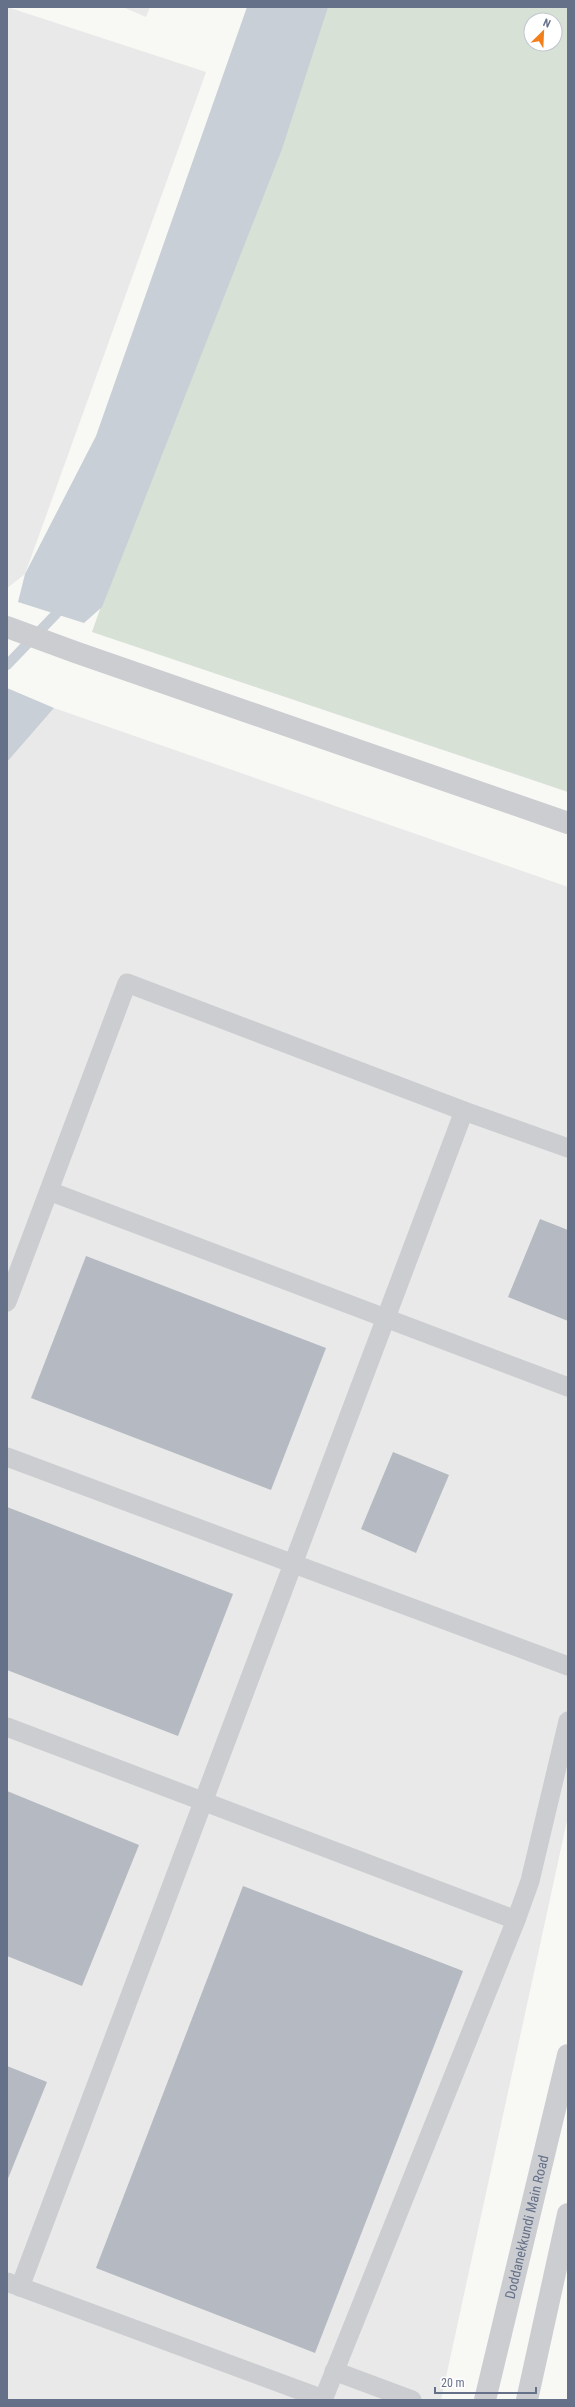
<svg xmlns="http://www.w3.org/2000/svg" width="575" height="2407" font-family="'Roboto Condensed',sans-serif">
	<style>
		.built { fill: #e8e9e8 }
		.green { fill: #d7e1d6; fill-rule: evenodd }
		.water { fill: #c8cfd6 }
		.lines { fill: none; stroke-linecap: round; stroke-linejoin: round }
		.stream { stroke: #c8cfd6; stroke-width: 10 }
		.building { fill: #b5b9c2 }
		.service { stroke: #cbcdd1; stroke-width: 19 }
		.minor { stroke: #cbcdd1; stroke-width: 22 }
		.tertiary { stroke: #cbcdd1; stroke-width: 22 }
		.labels { text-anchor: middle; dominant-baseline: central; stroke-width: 4; stroke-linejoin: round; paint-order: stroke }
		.street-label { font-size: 14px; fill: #657089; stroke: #fff }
	</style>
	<rect width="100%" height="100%" fill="#f8f8f5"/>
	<g class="built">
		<polygon points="7,7 206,72 25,574 7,588"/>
		<polygon points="123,7 150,7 146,17"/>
		<polygon points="54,708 568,887 568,1816 441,2400 7,2400 7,762"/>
	</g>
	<path class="green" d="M312,7h256v785l-476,-160zM531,20h24v24h-24z"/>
	<g class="water">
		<polygon points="247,7 328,7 282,149 131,534 102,607 84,623 18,602 25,574 96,436"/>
		<polygon points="7,688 54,708 7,762"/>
	</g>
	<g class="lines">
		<polyline class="stream" points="7,665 56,614 63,602"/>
	</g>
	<g class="building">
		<polygon points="540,1219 568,1230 568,1321 508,1297"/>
		<polygon points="86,1256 326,1348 271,1490 31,1398"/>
		<polygon points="393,1452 449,1475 416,1553 361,1529"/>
		<polygon points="7,1507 233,1594 178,1736 7,1670"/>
		<polygon points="7,1791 139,1845 82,1986 7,1956"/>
		<polygon points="243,1886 463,1971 315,2353 96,2268"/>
		<polygon points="7,2066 47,2082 7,2181"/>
	</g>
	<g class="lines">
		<g class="service">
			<polyline points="464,1111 568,1148"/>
			<polyline points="49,1191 568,1387"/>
			<polyline points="7,1302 127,983 464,1111 20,2287"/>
			<polyline points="7,1457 568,1666"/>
			<polyline points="7,1727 516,1920"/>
			<polyline points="7,2282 323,2399"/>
			<polyline points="334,2371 412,2400"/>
			<polyline points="323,2400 516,1920 530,1881 568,1721"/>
		</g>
		<polyline class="minor" points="7,627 75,652 568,823"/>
		<g class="tertiary">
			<path id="s1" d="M485,2400l83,-345"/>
			<polyline points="527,2400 568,2214"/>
		</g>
	</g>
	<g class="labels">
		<g class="street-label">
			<text stroke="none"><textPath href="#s1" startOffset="178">Doddanekkundi Main Road</textPath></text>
		</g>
	</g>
	<rect width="575" height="2407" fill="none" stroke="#657089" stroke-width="16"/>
	<g transform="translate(543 32) rotate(24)"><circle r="19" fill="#ffffff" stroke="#c1c6d0"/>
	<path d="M0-3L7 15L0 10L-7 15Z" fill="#f27f1c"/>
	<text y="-6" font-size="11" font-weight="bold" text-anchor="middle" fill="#657089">N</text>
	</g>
	<path d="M435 2387v6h101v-6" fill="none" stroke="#657089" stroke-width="2"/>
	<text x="441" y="2387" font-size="12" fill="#657089" stroke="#ffffff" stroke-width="3" paint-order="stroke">20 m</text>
</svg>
